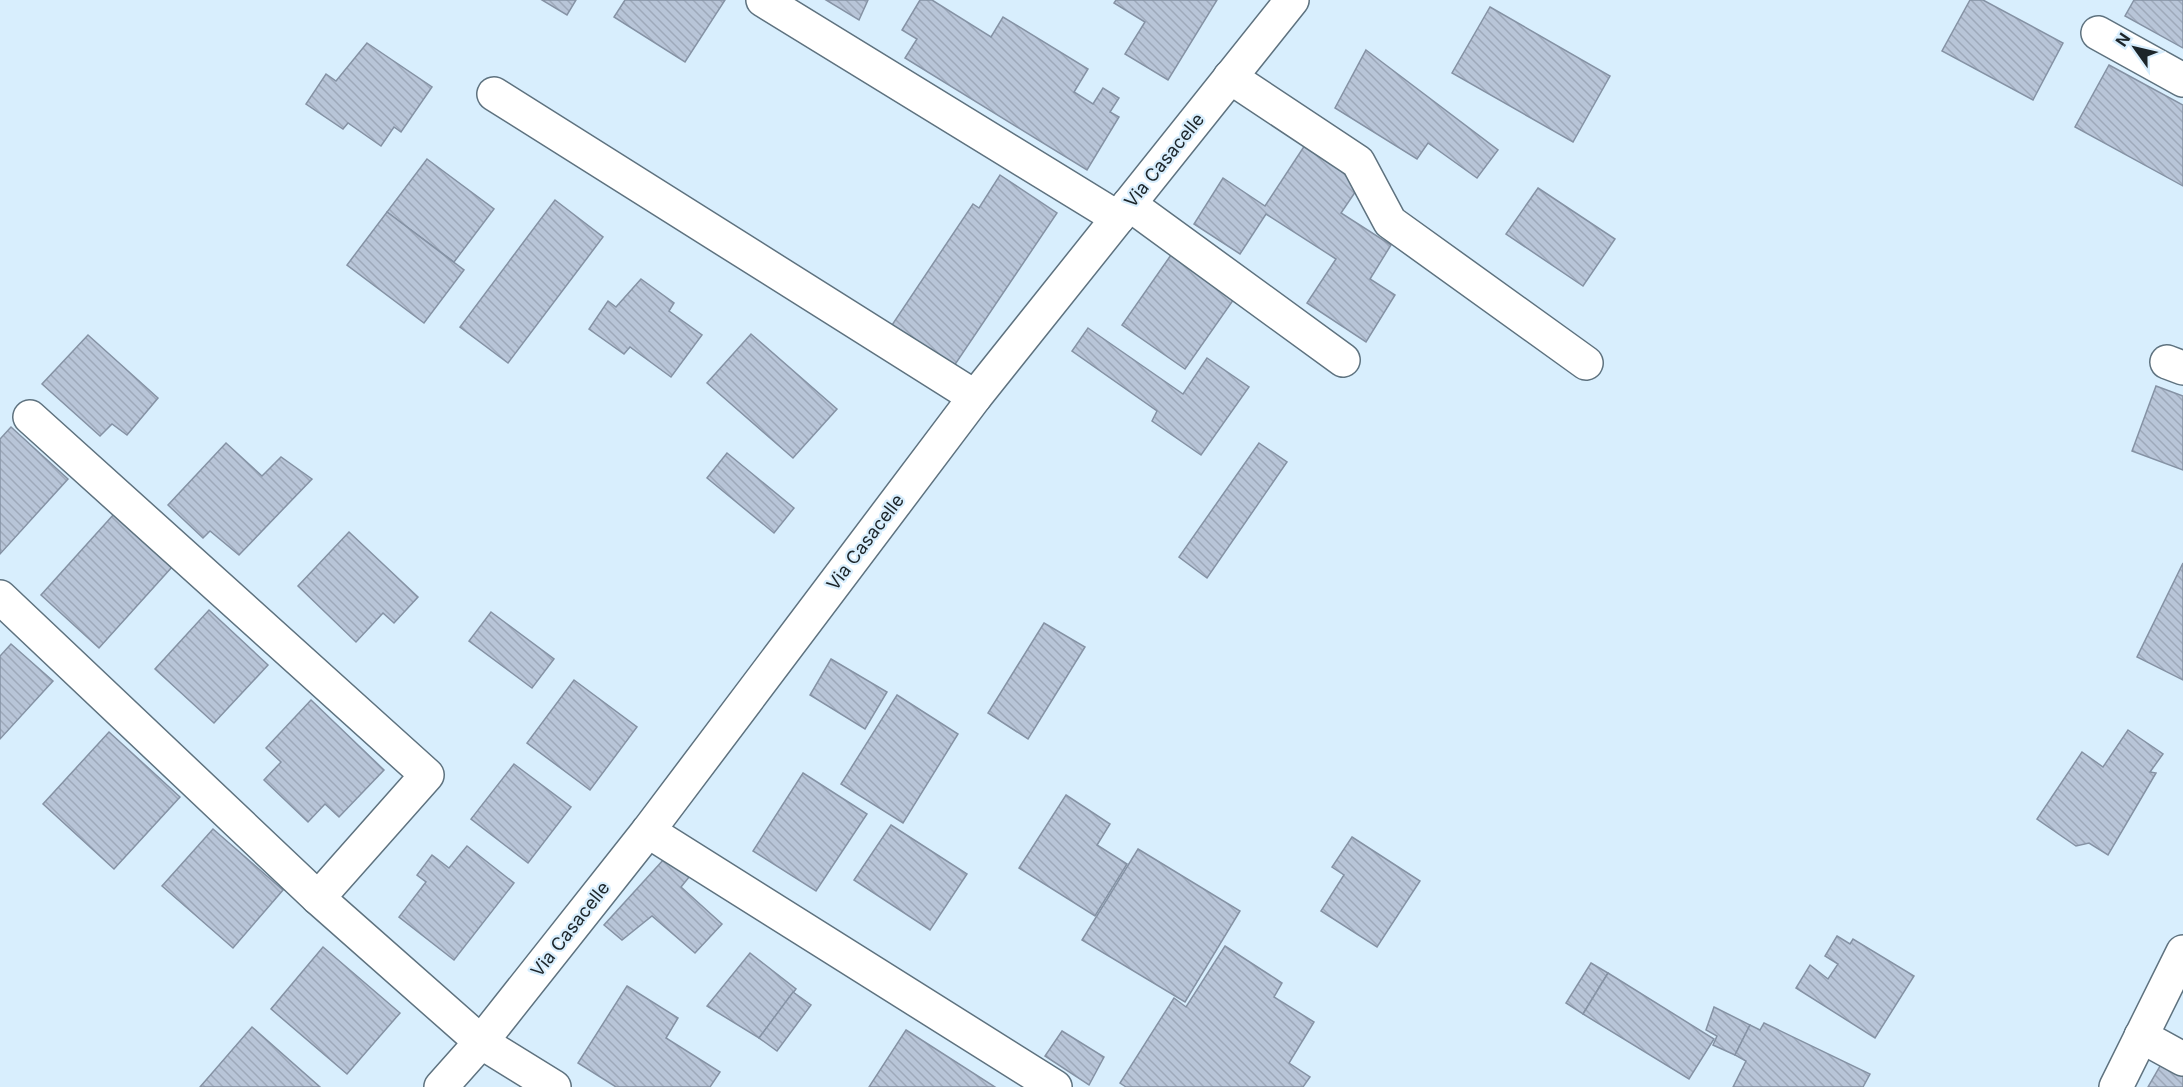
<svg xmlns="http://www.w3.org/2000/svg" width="2183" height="1087" font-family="Inter,sans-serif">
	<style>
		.building { fill: url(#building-back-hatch); stroke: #8592a4; stroke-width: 1.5 }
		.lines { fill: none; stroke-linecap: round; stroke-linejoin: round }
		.minor-casing { stroke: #5e727f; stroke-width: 36 }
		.minor { stroke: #fff; stroke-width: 33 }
		.labels { text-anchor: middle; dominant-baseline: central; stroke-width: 4.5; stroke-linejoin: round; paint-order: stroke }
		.street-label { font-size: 18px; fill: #1c252a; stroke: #d8eefd }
	</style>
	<defs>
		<pattern id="building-back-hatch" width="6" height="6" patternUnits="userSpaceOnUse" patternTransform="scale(1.5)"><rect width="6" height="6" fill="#b8c5d8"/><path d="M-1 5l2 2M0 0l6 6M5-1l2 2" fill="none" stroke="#9ea9ba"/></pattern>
	</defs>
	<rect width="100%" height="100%" fill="#d8eefd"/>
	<g class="building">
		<polygon points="542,0 576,0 567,15"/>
		<polygon points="625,0 725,0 685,62 614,17"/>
		<polygon points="826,0 868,0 859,20"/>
		<polygon points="920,0 932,0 991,37 1003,17 1088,69 1074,92 1093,104 1103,88 1119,98 1110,112 1119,117 1087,170 905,58 917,39 902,30"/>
		<polygon points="1116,0 1217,0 1168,80 1125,54 1145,22 1114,3"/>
		<polygon points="1970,0 1983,0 2063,43 2033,100 1942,51"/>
		<polygon points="2134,0 2183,0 2183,48 2125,16"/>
		<polygon points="1490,7 1610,76 1573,142 1452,73"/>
		<polygon points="367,43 432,87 401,132 394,127 381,146 348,123 343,129 306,104 326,74 336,81"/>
		<polygon points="1366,50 1498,150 1477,178 1428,143 1417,159 1335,108"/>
		<polygon points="2109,65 2183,105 2183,186 2075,127"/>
		<polygon points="1305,145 1362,182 1341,213 1391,245 1370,279 1395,295 1366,342 1307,303 1336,259 1266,214 1240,254 1194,224 1223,178 1265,206"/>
		<polygon points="427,159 494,209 454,262 387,212"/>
		<polygon points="1000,175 1057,213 954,366 892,325 973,204 979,208"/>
		<polygon points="1538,188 1615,239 1583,286 1506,234"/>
		<polygon points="555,200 603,237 508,363 460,327"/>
		<polygon points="387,212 464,270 424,323 347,265"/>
		<polygon points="1171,255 1234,299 1185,369 1122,325"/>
		<polygon points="641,279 674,303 669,311 702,335 671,377 630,347 624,354 589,329 608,301 616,307"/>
		<polygon points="1088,328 1183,394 1207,358 1249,387 1201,455 1152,421 1157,411 1072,351"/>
		<polygon points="751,334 837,409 793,458 707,383"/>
		<polygon points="88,335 158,398 127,435 112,424 100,436 42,384"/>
		<polygon points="2156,386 2183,396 2183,470 2132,451"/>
		<polygon points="11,427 68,479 0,554 0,439"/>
		<polygon points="226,443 262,476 281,457 312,479 239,555 210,531 203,538 168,505"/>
		<polygon points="1259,443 1287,462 1207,578 1179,557"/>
		<polygon points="727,453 794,508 774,533 707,478"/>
		<polygon points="114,514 172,567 99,648 41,595"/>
		<polygon points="349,532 418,597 394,623 383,613 356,642 298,586"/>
		<polygon points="2183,563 2183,680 2137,657"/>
		<polygon points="209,610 268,665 214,723 155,669"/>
		<polygon points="491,612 554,659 532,688 469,641"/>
		<polygon points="1044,623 1085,647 1028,739 988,713"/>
		<polygon points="11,644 53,681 0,739 0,656"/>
		<polygon points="831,659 887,692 865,729 810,695"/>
		<polygon points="574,680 637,727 590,790 527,743"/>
		<polygon points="897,695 958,734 903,823 841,784"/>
		<polygon points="311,700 384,770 339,817 325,804 308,822 264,780 281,762 266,748"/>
		<polygon points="2128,730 2163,754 2150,772 2156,773 2108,855 2089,843 2076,846 2037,819 2082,752 2103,767"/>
		<polygon points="109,732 180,797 114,869 43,804"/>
		<polygon points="514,764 571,807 528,863 471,819"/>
		<polygon points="803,773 867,814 816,891 753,851"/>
		<polygon points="1066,795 1110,824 1097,845 1127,864 1095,916 1019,868"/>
		<polygon points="891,825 967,874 930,930 854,880"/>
		<polygon points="213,829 283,890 233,948 162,886"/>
		<polygon points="1352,837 1420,881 1377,947 1321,911 1344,875 1332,867"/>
		<polygon points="467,846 514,883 454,960 399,917 426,882 417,875 432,855 449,868"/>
		<polygon points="1138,849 1240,911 1185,1002 1082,940"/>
		<polygon points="665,858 690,876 681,887 722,924 695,953 652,916 622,940 604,925"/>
		<polygon points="1837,936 1850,944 1853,939 1914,976 1875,1038 1796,988 1810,965 1828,979 1838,964 1825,956"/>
		<polygon points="1225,946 1282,983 1274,997 1314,1022 1289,1063 1310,1077 1303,1087 1126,1087 1120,1083 1174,998 1186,1007"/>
		<polygon points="323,947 400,1013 347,1074 271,1009"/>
		<polygon points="750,953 796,989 759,1038 707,1006"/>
		<polygon points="1591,963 1608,973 1583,1014 1566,1003"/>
		<polygon points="1608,973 1714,1039 1689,1079 1583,1014"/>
		<polygon points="627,986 678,1018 666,1038 720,1072 710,1087 616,1087 578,1063"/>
		<polygon points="793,992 811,1005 777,1051 759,1038"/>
		<polygon points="1714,1007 1750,1025 1735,1055 1713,1045 1717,1036 1706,1030"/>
		<polygon points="1764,1023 1870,1074 1863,1087 1733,1087 1746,1061 1735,1055 1750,1025 1760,1030"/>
		<polygon points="252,1027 320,1087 200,1087"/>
		<polygon points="906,1030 995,1087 869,1087"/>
		<polygon points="1062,1031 1104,1057 1089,1085 1045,1056"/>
		<polygon points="2167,1054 2183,1063 2183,1087 2148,1087"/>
	</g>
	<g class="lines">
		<defs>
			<g id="minor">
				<polyline points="763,0 1118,218"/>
				<polyline points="2098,33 2183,80"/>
				<polyline points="1230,77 1358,162 1390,222 1586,363"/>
				<polyline points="494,94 975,397"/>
				<polyline points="1129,204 1343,360"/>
				<polyline points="2167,362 2183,368"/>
				<polyline points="30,417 427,775 318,898"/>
				<polyline points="0,597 318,898 481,1042 554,1087"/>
				<polyline points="648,831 1055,1087"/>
				<polyline points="2141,1036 2183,1059"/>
				<polyline points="441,1087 481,1042 648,831 975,397 1292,0"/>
				<polyline points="2116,1087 2183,952"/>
			</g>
		</defs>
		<use href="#minor" class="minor-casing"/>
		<use href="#minor" class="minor"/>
	</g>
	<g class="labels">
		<g class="street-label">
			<text transform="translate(1164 160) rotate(-51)">Via Casacelle</text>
			<text transform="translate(865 542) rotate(-53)">Via Casacelle</text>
			<text transform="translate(570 929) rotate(-52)">Via Casacelle</text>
		</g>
	</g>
	<g transform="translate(2135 48) rotate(304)" stroke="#d8eefd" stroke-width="4.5" paint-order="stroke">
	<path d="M0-4.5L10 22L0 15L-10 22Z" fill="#1c252a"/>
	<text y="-9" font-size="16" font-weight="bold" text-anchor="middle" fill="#1c252a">N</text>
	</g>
</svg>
